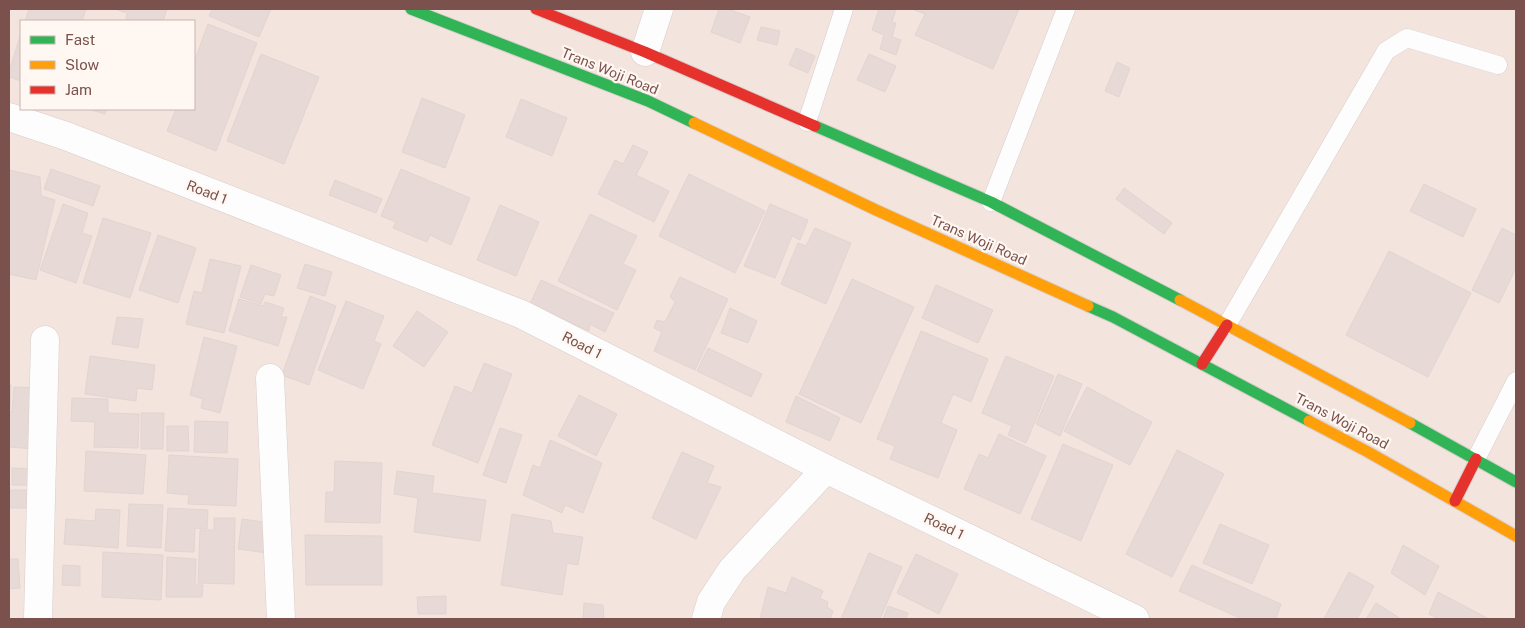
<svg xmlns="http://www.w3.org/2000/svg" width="1525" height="628" font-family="'Public Sans',sans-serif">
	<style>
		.residential { fill: #f3e4de; fill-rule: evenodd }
		.building { fill: #e6d9d6; stroke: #e2d4d1 }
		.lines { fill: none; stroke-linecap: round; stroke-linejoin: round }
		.lane-casing { stroke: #d8cecc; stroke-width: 19 }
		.street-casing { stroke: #d8cecc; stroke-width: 29 }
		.fast-casing { stroke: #dacecc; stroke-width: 13 }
		.slow-casing { stroke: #dacecc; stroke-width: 13 }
		.jam-casing { stroke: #dacecc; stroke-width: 13 }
		.lane { stroke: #fefdfd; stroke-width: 18 }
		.street { stroke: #fefdfd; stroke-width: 28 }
		.fast { stroke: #30b455; stroke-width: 11 }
		.slow { stroke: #ff9f0a; stroke-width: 11 }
		.jam { stroke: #e5322d; stroke-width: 11 }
		.labels { text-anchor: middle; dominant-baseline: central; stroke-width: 4.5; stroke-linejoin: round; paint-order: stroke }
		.street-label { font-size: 14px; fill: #7a514c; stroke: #fff7f2 }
	</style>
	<rect width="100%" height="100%" fill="#f9f2ef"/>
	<path class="residential" d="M9,9h1507v610h-1507zM21,21h173v88h-173z"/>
	<g class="building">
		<polygon points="29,9 86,9 82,21 25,21"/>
		<polygon points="115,9 167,9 163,21 134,21 126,19 127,13"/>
		<polygon points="212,9 271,9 259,37 209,16"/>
		<polygon points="719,9 728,9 750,17 740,43 711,32"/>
		<polygon points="879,9 896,9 892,22 896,23 892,37 901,40 896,55 880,49 884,35 872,30"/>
		<polygon points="912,9 1019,9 993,69 915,35 925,14"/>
		<polygon points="208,24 257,43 216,151 167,131 176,109 194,109 194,62"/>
		<polygon points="761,27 780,31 777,45 757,40"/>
		<polygon points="21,33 21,81 9,77 9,72"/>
		<polygon points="796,48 815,56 808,73 789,65"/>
		<polygon points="261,54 319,77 284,164 227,141"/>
		<polygon points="869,54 896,66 885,92 857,80"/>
		<polygon points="1117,62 1130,68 1119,97 1105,91"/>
		<polygon points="422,98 465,115 445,168 402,152"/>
		<polygon points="521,99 567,118 552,156 506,137"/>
		<polygon points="88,109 107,109 105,114"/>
		<polygon points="633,145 648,152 636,175 669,191 654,222 598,194 615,160 623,164"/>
		<polygon points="51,169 100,186 93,206 44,189"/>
		<polygon points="401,169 470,198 451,245 430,235 427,242 393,228 396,222 381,216"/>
		<polygon points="9,170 40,177 41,196 55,200 36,280 9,274"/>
		<polygon points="689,174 765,211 735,273 659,236"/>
		<polygon points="335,180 382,199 376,213 329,195"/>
		<polygon points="1424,184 1476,209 1463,237 1410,211"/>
		<polygon points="1124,188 1172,223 1164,234 1116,199"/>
		<polygon points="63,204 88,213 82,233 92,236 76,283 40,270"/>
		<polygon points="770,204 808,220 800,240 792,236 775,278 744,266"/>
		<polygon points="500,205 539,222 516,276 477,260"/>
		<polygon points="590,214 637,236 623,264 636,270 617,310 558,281"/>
		<polygon points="103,218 151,233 130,298 83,283"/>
		<polygon points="815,228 851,243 826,304 781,284 798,243 806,246"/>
		<polygon points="1502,228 1516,235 1516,268 1499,303 1472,290"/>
		<polygon points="158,235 196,248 178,303 139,290"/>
		<polygon points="1389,251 1471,293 1428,377 1346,335"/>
		<polygon points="210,259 241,266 224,333 186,324 194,291 202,293"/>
		<polygon points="305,264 332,272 325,296 297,288"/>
		<polygon points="251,265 281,275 274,296 265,294 261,304 240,297"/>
		<polygon points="680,277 728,299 695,370 654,351 662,332 654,328 657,320 665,322 675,302 670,297"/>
		<polygon points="852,279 914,307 861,423 799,394"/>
		<polygon points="541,280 614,313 605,332 590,324 589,331 530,304"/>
		<polygon points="936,285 993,310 978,343 922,318"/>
		<polygon points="310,296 336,306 309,385 282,375"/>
		<polygon points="239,299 263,306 265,302 284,308 281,317 287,317 278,346 229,331"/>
		<polygon points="346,301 384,316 374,341 381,344 363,389 318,370"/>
		<polygon points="730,308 757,321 748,343 721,333"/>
		<polygon points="417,311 448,332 424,367 393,346"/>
		<polygon points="117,317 143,319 138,348 112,344"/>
		<polygon points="921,331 988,359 971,402 953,394 941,423 957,430 938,478 890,459 895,446 877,439"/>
		<polygon points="204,337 237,346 220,413 201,408 203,399 190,395"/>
		<polygon points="708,348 762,374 751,397 697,371"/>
		<polygon points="90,356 155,365 152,390 137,388 136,401 85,394"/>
		<polygon points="1006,356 1054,376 1026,443 1008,435 1012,426 982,413"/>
		<polygon points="484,363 512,374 478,463 432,445 455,386 472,393"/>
		<polygon points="1058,374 1082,384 1060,436 1036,424"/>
		<polygon points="9,385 11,385 10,410 9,410"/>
		<polygon points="14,387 38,388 35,449 9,447 9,411 12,412"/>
		<polygon points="1087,387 1152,422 1130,465 1064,431"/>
		<polygon points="579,395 617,414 596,456 558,436"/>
		<polygon points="796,396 840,418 830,441 786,422"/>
		<polygon points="72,398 108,399 108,413 139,414 138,448 94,447 95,422 71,421"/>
		<polygon points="141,413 164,413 163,449 141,449"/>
		<polygon points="195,421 228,422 227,453 194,452"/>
		<polygon points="167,426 188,426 189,451 167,451"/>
		<polygon points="500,428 522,435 506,483 483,475"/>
		<polygon points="999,434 1046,456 1020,514 964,489 979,454 988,458"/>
		<polygon points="550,440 602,463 583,513 565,505 562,513 523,495 533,465 540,468"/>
		<polygon points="1063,444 1113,465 1081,541 1031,519"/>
		<polygon points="1177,450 1224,474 1172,577 1126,554"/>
		<polygon points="86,451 146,455 143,494 84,491"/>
		<polygon points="682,452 714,466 707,483 721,487 696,539 652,518"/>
		<polygon points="169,455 238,459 236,506 188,504 189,495 167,493"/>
		<polygon points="335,461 382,463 380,523 325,522 326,492 334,492"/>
		<polygon points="12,468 32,469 32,485 12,485"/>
		<polygon points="397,471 434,476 432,493 486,500 480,541 414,532 418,498 394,494"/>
		<rect x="9" y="490" width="21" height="18"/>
		<polygon points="129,504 163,505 161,548 127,546"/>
		<polygon points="168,508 208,510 207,529 195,528 194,552 165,551"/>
		<polygon points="96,509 120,510 118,548 64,544 66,519 95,521"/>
		<polygon points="512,514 551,521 553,533 583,537 578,565 567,563 562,595 501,585"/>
		<polygon points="214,518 235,518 234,584 198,583 200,530 214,530"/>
		<polygon points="242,519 271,523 267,553 238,549"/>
		<polygon points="1220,524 1269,545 1252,584 1203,563"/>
		<polygon points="305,535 382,536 382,585 306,585"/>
		<polygon points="1403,545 1439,566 1425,595 1391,573"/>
		<polygon points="103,552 163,555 161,600 102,597"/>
		<polygon points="869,553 902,567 880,619 841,619"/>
		<polygon points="916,554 958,574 939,614 897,593"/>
		<polygon points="167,557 196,559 195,585 203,585 202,597 166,597"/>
		<polygon points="9,559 18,559 20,588 9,589"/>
		<polygon points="63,565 80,566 80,586 62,585"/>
		<polygon points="1192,565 1281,604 1276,619 1242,619 1179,591"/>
		<polygon points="1349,572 1374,586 1357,619 1324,619"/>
		<polygon points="792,577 823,591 820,598 828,602 827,607 833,611 830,619 760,619 768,587 786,593"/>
		<polygon points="1438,592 1489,619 1439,619 1429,614"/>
		<polygon points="446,596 446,614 418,614 417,597"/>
		<polygon points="584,603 603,605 604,619 583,619"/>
		<polygon points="1376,603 1401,619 1366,619"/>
		<polygon points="888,606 908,613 906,619 883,619"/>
	</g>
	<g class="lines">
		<defs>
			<g id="lane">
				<polyline points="807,122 844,9"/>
				<polyline points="991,202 1066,9"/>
				<polyline points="1227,325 1386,51 1407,38 1498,65"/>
				<polyline points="1476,459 1516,381"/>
			</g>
			<g id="street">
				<polyline points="645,52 659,9"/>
				<polyline points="9,117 66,136 521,314 826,469 1135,619"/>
				<polyline points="270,378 281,619"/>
				<polyline points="38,619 45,340"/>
				<polyline points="706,619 711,602 732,570 826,469"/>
			</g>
			<g id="fast">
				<polyline points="411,9 648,101 694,123"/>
				<polyline points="815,126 991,202 1180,300"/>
				<polyline points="1088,306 1113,317 1309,421"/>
				<polyline points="1410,423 1516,482"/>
			</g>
			<g id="slow">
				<polyline points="694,123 876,210 1088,306"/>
				<polyline points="1180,300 1410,423"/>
				<polyline points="1309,421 1368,452 1516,536"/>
			</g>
			<g id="jam">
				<polyline points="536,9 645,52 815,126"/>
				<polyline points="1202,364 1227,325"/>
				<polyline points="1455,501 1476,459"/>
			</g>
		</defs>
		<use href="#lane" class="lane-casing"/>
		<use href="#street" class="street-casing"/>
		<use href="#fast" class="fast-casing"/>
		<use href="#slow" class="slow-casing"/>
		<use href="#jam" class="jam-casing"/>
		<use href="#lane" class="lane"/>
		<use href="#street" class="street"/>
		<use href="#fast" class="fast"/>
		<use href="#slow" class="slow"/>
		<use href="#jam" class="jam"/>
	</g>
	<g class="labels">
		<g class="street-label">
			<text transform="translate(610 71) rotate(22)">Trans Woji Road</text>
			<text transform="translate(207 192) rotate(21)">Road 1</text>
			<text transform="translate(979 240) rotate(24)">Trans Woji Road</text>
			<text transform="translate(582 345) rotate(27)">Road 1</text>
			<text transform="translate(1342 421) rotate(28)">Trans Woji Road</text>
			<text transform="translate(944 526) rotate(26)">Road 1</text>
		</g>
	</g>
	<rect width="1525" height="628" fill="none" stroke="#7a514c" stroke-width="20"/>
	<rect x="20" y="20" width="175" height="90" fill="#fff7f2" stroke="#cab5b0"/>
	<rect x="30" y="36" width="25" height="8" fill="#30b455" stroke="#cab5b0"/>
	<text x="65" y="45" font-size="15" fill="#7a514c">Fast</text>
	<rect x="30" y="61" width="25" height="8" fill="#ff9f0a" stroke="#cab5b0"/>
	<text x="65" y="70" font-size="15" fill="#7a514c">Slow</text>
	<rect x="30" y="86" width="25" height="8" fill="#e5322d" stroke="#cab5b0"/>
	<text x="65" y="95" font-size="15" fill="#7a514c">Jam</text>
</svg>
